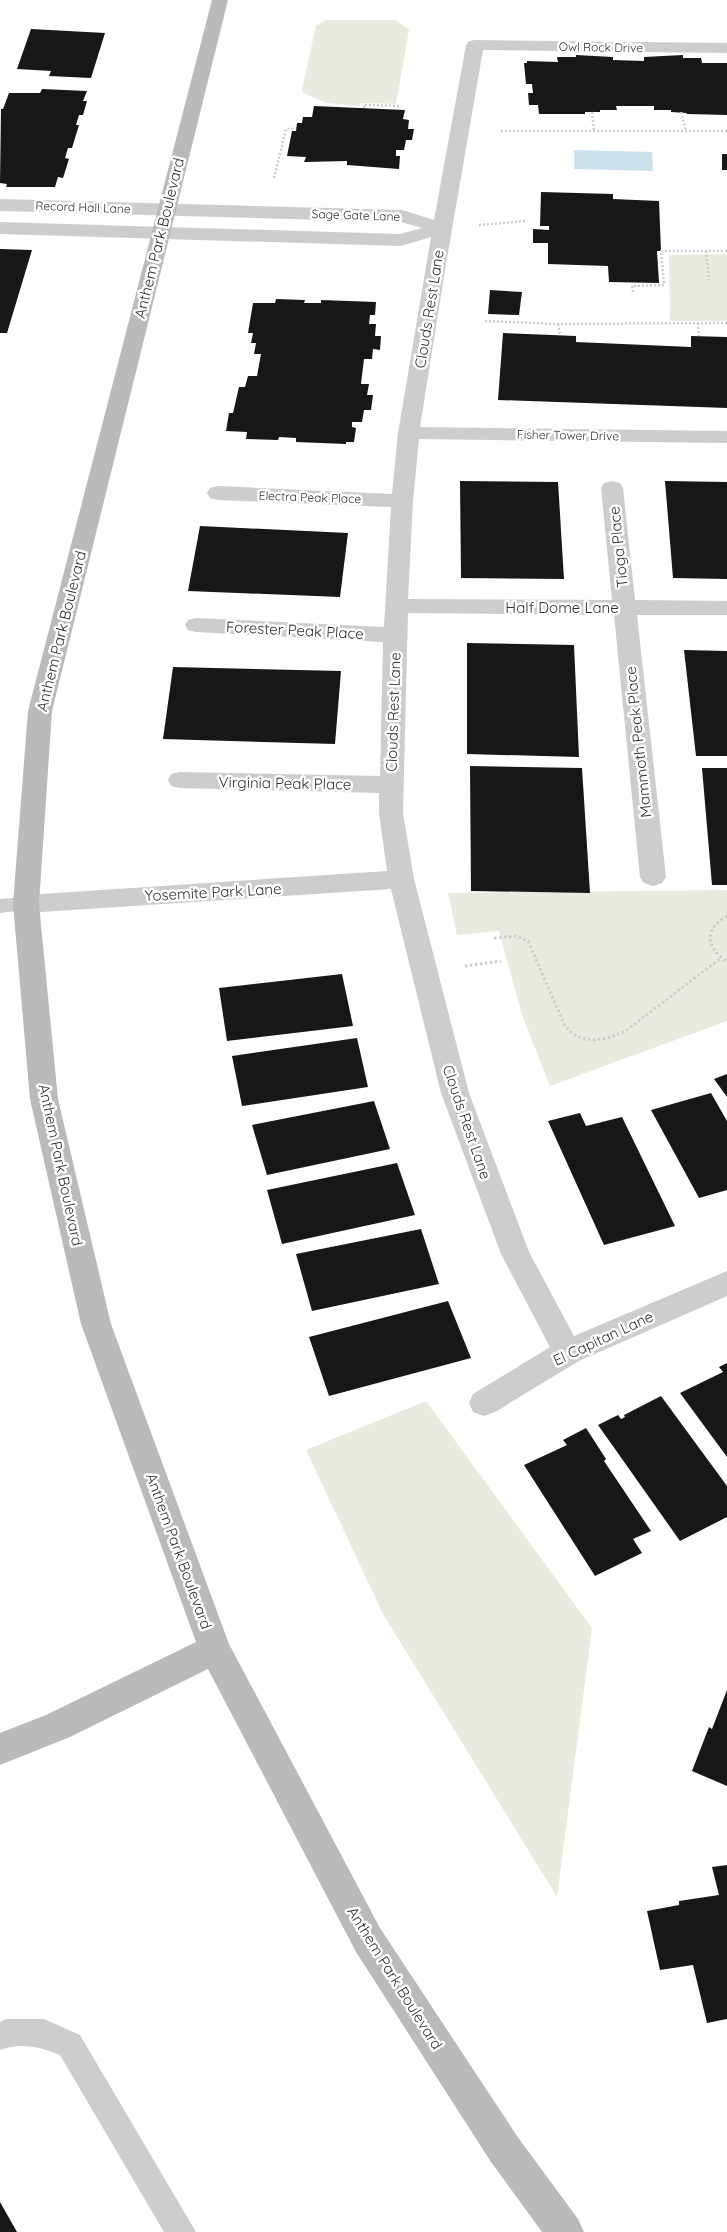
<svg xmlns="http://www.w3.org/2000/svg" width="727" height="2232" font-family="Quicksand,sans-serif">
	<style>
		.green { fill: #e7ecdf }
		.water { fill: #cde1ea }
		.building { fill: #171717 }
		.lines { fill: none; stroke-linecap: round; stroke-linejoin: round }
		.path-far1 { stroke: #cdcdcd; stroke-width: 2.5; stroke-dasharray: 2 2; stroke-linecap: butt }
		.path { stroke: #cdcdcd; stroke-width: 3; stroke-dasharray: 2.5 2.5; stroke-linecap: butt }
		.service { fill: #cdcdcd; fill-rule: evenodd }
		.minor { fill: #cdcdcd; fill-rule: evenodd }
		.secondary { fill: #bababa; fill-rule: evenodd }
		.labels { text-anchor: middle; dominant-baseline: central; stroke-width: 5; stroke-linejoin: round; paint-order: stroke }
		.far-street-label { font-size: 12px; fill: #303030; stroke: #fff }
		.street-label { font-size: 15px; fill: #303030; stroke: #fff }
	</style>
	<rect width="100%" height="100%" fill="#fff"/>
	<g class="green">
		<polygon points="326,20 396,20 409,30 396,104 360,103 359,106 327,103 303,93 302,89 316,26"/>
		<polygon points="727,254 727,321 670,321 669,255"/>
		<polygon points="727,890 727,1021 550,1086 522,1015 499,931 457,935 448,893"/>
		<polygon points="426,1401 592,1628 557,1897 383,1614 306,1450"/>
	</g>
	<polygon class="water" points="574,150 652,152 653,171 574,169"/>
	<g class="building">
		<polygon points="31,29 105,33 91,78 49,76 51,71 17,69"/>
		<polygon points="576,55 613,57 613,60 644,61 644,57 683,55 683,58 701,58 702,63 727,63 727,115 687,114 686,113 671,112 671,110 654,110 654,106 616,106 617,110 600,110 600,112 585,112 585,114 539,114 538,105 529,105 528,93 533,93 532,84 526,84 524,63 527,63 527,61 558,62 557,57 576,57"/>
		<polygon points="42,89 87,91 83,101 87,101 83,115 79,115 76,125 79,125 72,148 68,148 65,158 69,159 63,178 58,177 55,187 6,187 7,184 0,183 1,109 3,109 9,93 40,93"/>
		<polygon points="314,106 405,110 403,119 409,120 408,129 414,129 412,140 406,140 404,150 396,150 396,156 400,156 399,169 347,165 347,161 304,162 306,157 287,156 292,131 296,131 297,123 302,123 303,117 312,117"/>
		<rect x="722" y="154" width="5" height="16"/>
		<polygon points="541,192 613,194 613,199 659,201 661,251 657,251 659,283 609,282 608,266 548,264 548,243 533,243 533,229 549,230 549,226 540,226"/>
		<polygon points="0,249 32,250 7,333 0,333"/>
		<polygon points="490,290 522,292 519,315 488,314"/>
		<polygon points="276,299 305,300 304,303 321,303 321,300 376,302 375,315 370,315 369,324 376,324 375,336 381,336 380,350 373,349 372,359 364,359 361,384 369,384 367,395 373,395 371,410 364,410 362,422 352,422 352,427 356,428 354,442 346,442 346,444 296,442 296,438 279,437 278,440 246,439 247,432 226,431 229,413 233,413 239,387 245,387 248,376 257,376 261,354 254,354 256,343 251,343 253,333 248,333 253,303 275,303"/>
		<polygon points="503,333 576,336 576,342 691,347 691,336 727,337 727,408 498,400"/>
		<polygon points="460,481 558,482 564,579 461,578"/>
		<polygon points="665,481 727,482 727,579 673,578"/>
		<polygon points="200,526 348,533 340,597 188,591"/>
		<polygon points="467,643 574,645 579,757 467,754"/>
		<polygon points="684,650 727,651 727,756 696,756"/>
		<polygon points="173,667 341,671 335,744 163,739"/>
		<polygon points="470,766 582,768 590,893 471,891"/>
		<polygon points="702,768 727,768 727,885 712,885"/>
		<polygon points="342,974 353,1026 227,1041 219,988"/>
		<polygon points="357,1038 368,1087 242,1106 232,1056"/>
		<polygon points="727,1074 727,1097 714,1079"/>
		<polygon points="711,1093 727,1121 727,1190 699,1198 651,1110"/>
		<polygon points="374,1101 390,1149 267,1175 252,1125"/>
		<polygon points="580,1113 586,1126 622,1117 675,1226 604,1245 548,1121"/>
		<polygon points="397,1163 415,1215 282,1244 267,1190"/>
		<polygon points="421,1229 439,1284 312,1311 296,1254"/>
		<polygon points="448,1301 471,1358 329,1396 309,1337"/>
		<polygon points="727,1363 727,1457 680,1393 723,1372 719,1367"/>
		<polygon points="661,1396 727,1486 727,1517 680,1541 598,1425 618,1415 621,1419 625,1417 624,1415"/>
		<polygon points="586,1428 606,1459 604,1461 651,1531 633,1539 642,1553 595,1576 524,1465 567,1445 563,1440"/>
		<polygon points="727,1690 727,1786 692,1771 709,1727 712,1729"/>
		<polygon points="727,1865 727,2019 707,2023 693,1965 660,1970 647,1911 679,1905 679,1901 719,1895 712,1867"/>
		<polygon points="0,2202 17,2232 0,2232"/>
	</g>
	<g class="lines">
		<g class="path-far1">
			<polyline points="364,108 364,105 401,106"/>
			<polyline points="592,112 594,131"/>
			<polyline points="681,112 686,131"/>
			<polyline points="501,131 727,131"/>
			<polyline points="274,178 286,129 296,129"/>
			<polyline points="479,225 526,221"/>
			<polyline points="706,251 709,280"/>
			<polyline points="633,292 632,286 664,285 661,251 727,251"/>
			<polyline points="485,321 558,324 727,323"/>
			<polyline points="698,323 699,336"/>
			<polyline points="558,324 560,335"/>
		</g>
		<g class="path">
			<path d="M727,916c-24,14 -21,31 0,46"/>
			<polyline points="494,938 516,936 528,941 565,1026 571,1032 578,1037 593,1040 608,1038 624,1032 721,958"/>
			<polyline points="465,966 501,961"/>
		</g>
		<g class="service">
			<polygon points="26,897 33,899 36,904 33,909 0,913 0,899"/>
			<path d="M6,2019h38l36,16 116,197h-32l-104,-177c-18,-8 -41,-13 -60,-5v-28z"/>
		</g>
		<polygon class="minor" points="475,40 727,43 727,53 483,50 445,270 420,427 727,431 727,443 419,439 413,501 408,599 612,600 601,488 604,483 612,481 620,483 623,488 635,600 727,601 727,615 637,615 666,877 662,883 653,886 644,883 640,877 614,615 408,613 403,813 414,879 469,1093 529,1252 574,1336 727,1271 727,1296 579,1361 495,1412 484,1416 473,1412 469,1403 473,1394 550,1347 501,1254 441,1093 391,889 26,913 17,910 13,904 17,898 26,895 387,871 379,813 379,793 180,788 171,786 168,780 171,774 180,772 380,776 383,642 196,632 188,630 185,625 188,620 196,618 384,627 391,507 218,500 210,498 207,493 210,488 218,486 392,494 398,433 431,237 401,246 0,234 0,222 400,234 422,228 401,222 0,211 0,199 402,210 434,220 466,45 469,41"/>
		<polygon class="secondary" points="212,0 228,0 52,711 39,904 58,1099 111,1324 229,1644 380,1928 517,2136 578,2219 584,2232 542,2232 491,2162 356,1952 208,1669 70,1737 0,1765 0,1733 46,1715 196,1642 81,1324 30,1099 13,904 28,711"/>
	</g>
	<g class="labels">
		<g class="far-street-label">
			<text transform="translate(601 47) rotate(1)">Owl Rock Drive</text>
			<text transform="translate(83 207) rotate(2)">Record Hall Lane</text>
			<text transform="translate(356 215) rotate(2)">Sage Gate Lane</text>
			<text transform="translate(568 435) rotate(1)">Fisher Tower Drive</text>
			<text transform="translate(310 497) rotate(2)">Electra Peak Place</text>
		</g>
		<g class="street-label">
			<text transform="translate(159 238) rotate(-76)">Anthem Park Boulevard</text>
			<text transform="translate(429 309) rotate(-81)">Clouds Rest Lane</text>
			<text transform="translate(618 547) rotate(-96)">Tioga Place</text>
			<text x="562" y="607">Half Dome Lane</text>
			<text transform="translate(295 630) rotate(3)">Forester Peak Place</text>
			<text transform="translate(61 631) rotate(-76)">Anthem Park Boulevard</text>
			<text transform="translate(393 712) rotate(-88)">Clouds Rest Lane</text>
			<text transform="translate(638 742) rotate(-96)">Mammoth Peak Place</text>
			<text transform="translate(285 783) rotate(1)">Virginia Peak Place</text>
			<text transform="translate(213 892) rotate(-3)">Yosemite Park Lane</text>
			<text transform="translate(467 1122) rotate(71)">Clouds Rest Lane</text>
			<text transform="translate(61 1165) rotate(78)">Anthem Park Boulevard</text>
			<text transform="translate(603 1338) rotate(-25)">El Capitan Lane</text>
			<text transform="translate(179 1551) rotate(70)">Anthem Park Boulevard</text>
			<text transform="translate(395 1978) rotate(58)">Anthem Park Boulevard</text>
		</g>
	</g>
</svg>
